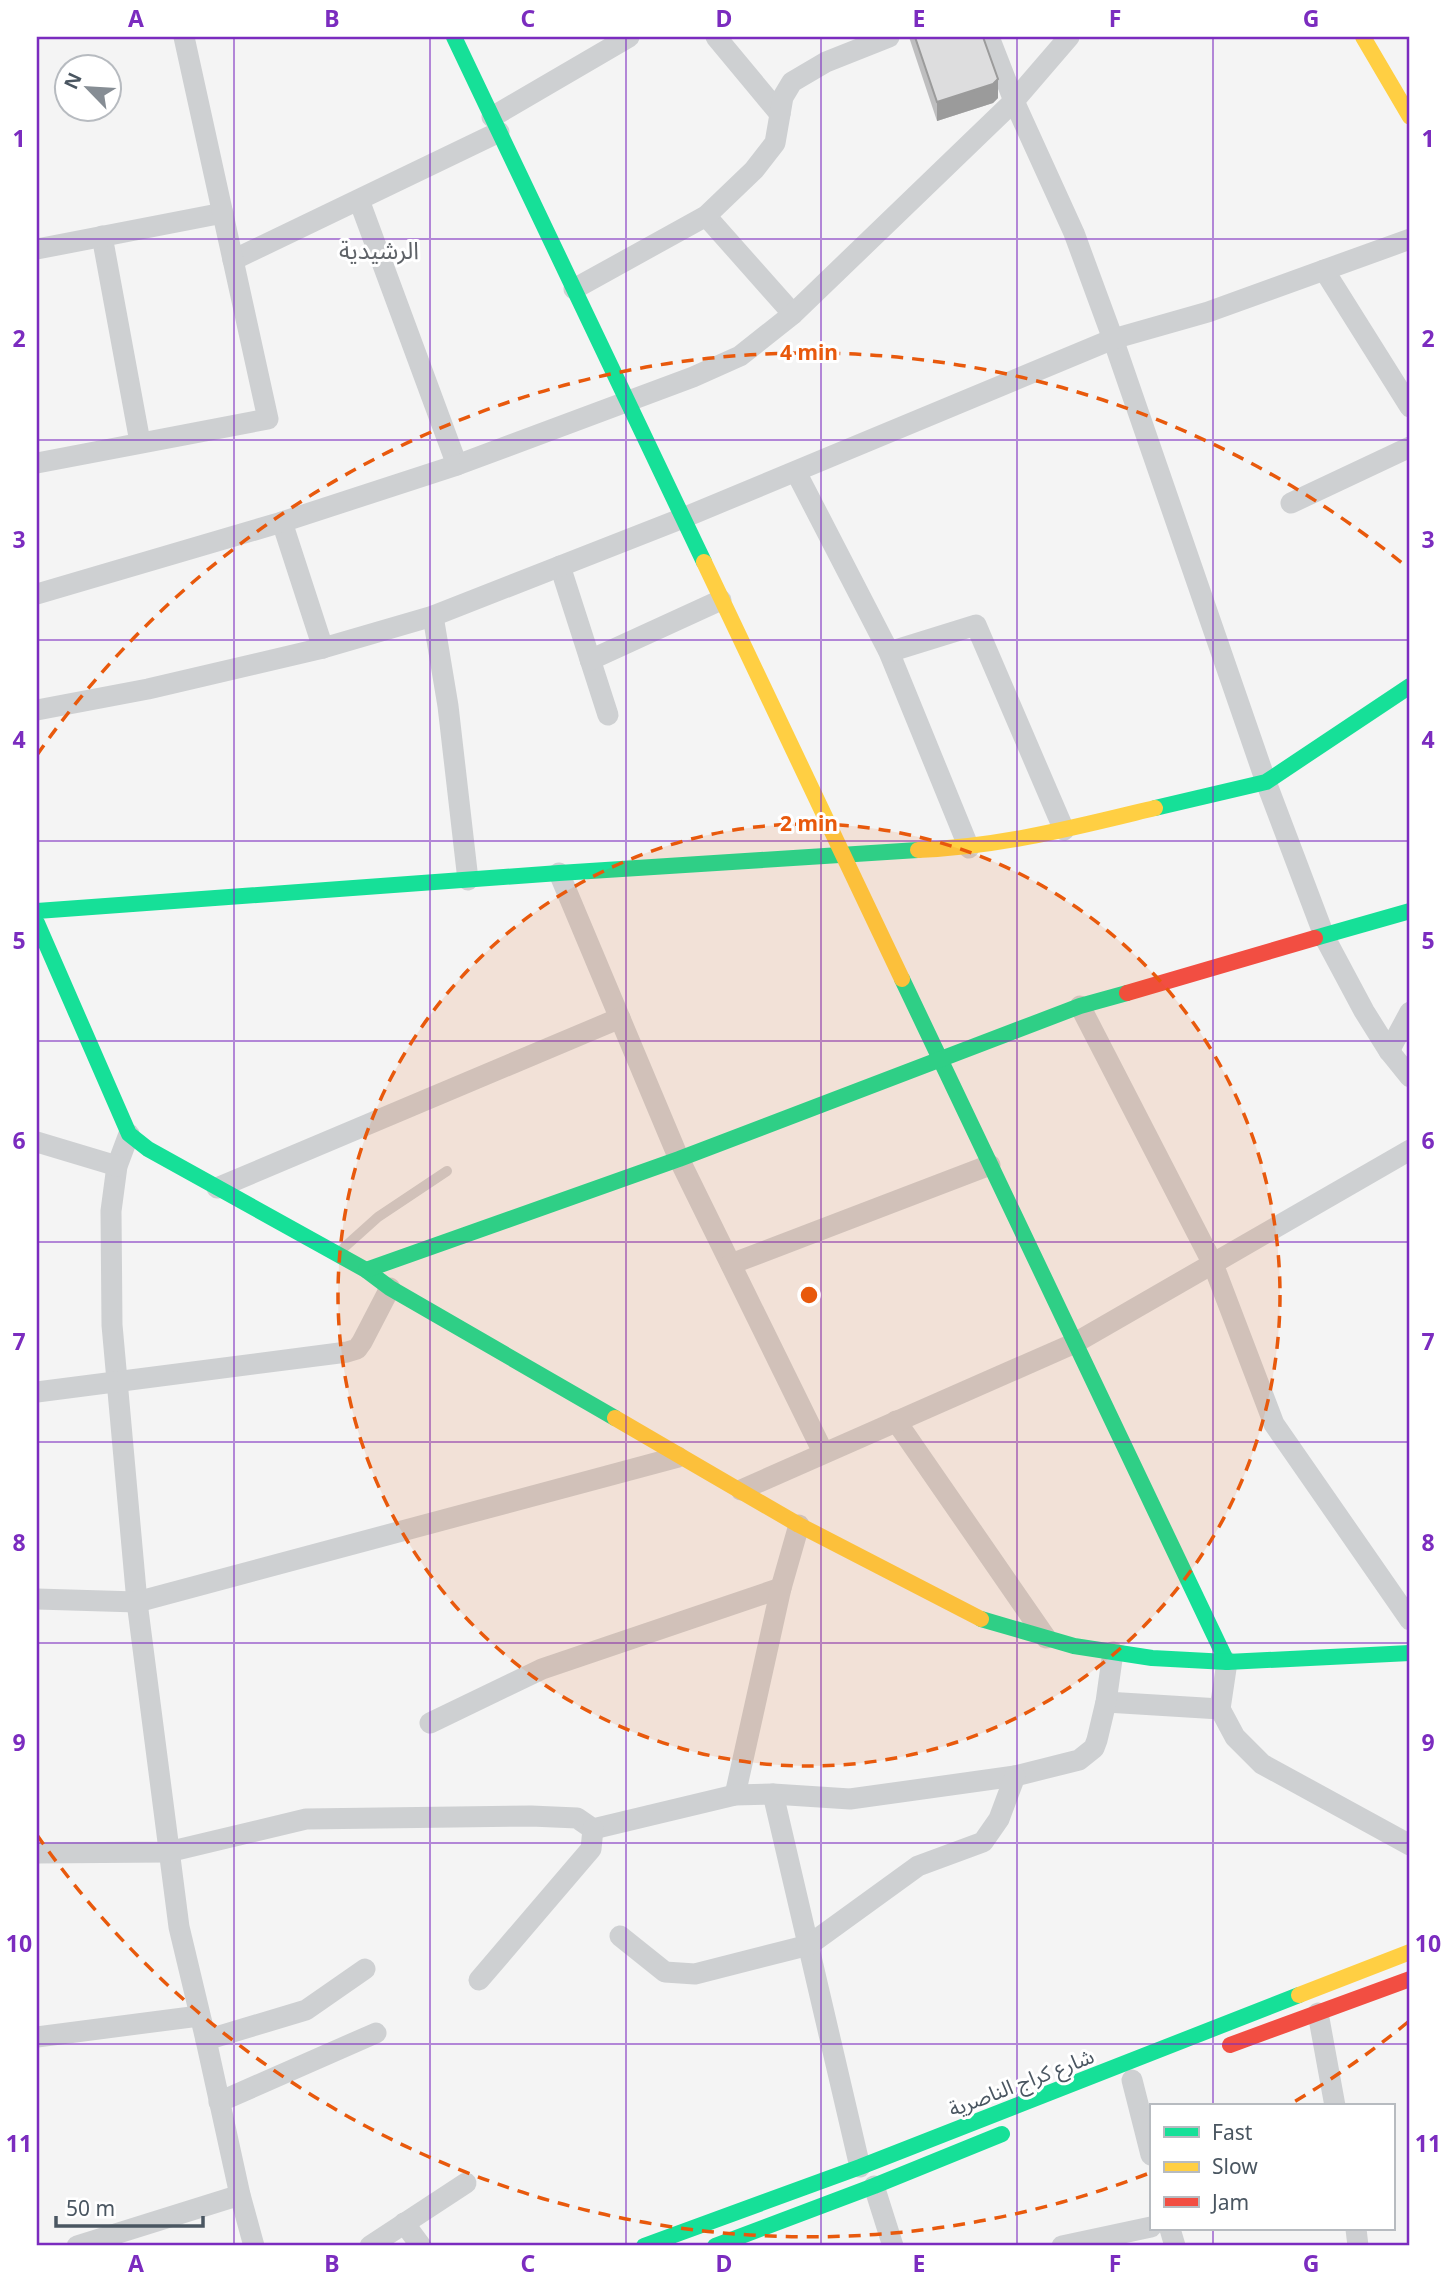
<svg xmlns="http://www.w3.org/2000/svg" width="1447" height="2283" font-family="'Noto Sans','Noto Sans Arabic',sans-serif">
	<style>
		.lines { fill: none; stroke-linecap: round; stroke-linejoin: round }
		.lane { stroke: #ced0d2; stroke-width: 10 }
		.street { stroke: #ced0d2; stroke-width: 21 }
		.fast { stroke: #16e098; stroke-width: 16 }
		.slow { stroke: #ffcf43; stroke-width: 16 }
		.jam { stroke: #f24e42; stroke-width: 16 }
		.wall { fill: #bebebf }
		.shaded-wall { fill: #9b9b9b }
		.building { fill: #ddddde; stroke: #9b9b9b; stroke-width: 2 }
		.grid { fill: none; stroke: #7b2cbf; stroke-width: 2; stroke-opacity: 0.55 }
		.ring { fill: none; stroke: #e8590c; stroke-width: 3.5; stroke-dasharray: 12 9 }
		.labels { text-anchor: middle; dominant-baseline: central; stroke-width: 6; stroke-linejoin: round; paint-order: stroke }
		.street-label { font-size: 21px; fill: #4a5661; stroke: #fff }
		.quarter-label { font-size: 24px; fill: #5f6368; stroke: #fff }
		.centre { fill: #e8590c; stroke: #fff; stroke-width: 3.5 }
		.ring-label { font-size: 21px; text-anchor: middle; font-weight: bold; fill: #e8590c; stroke: #fff; stroke-width: 6; stroke-linejoin: round; paint-order: stroke }
		.neatline { fill: none; stroke: #7b2cbf; stroke-width: 2.5 }
		.grid-label { font-size: 23px; text-anchor: middle; font-weight: bold; fill: #7b2cbf }
	</style>
	<rect width="100%" height="100%" fill="#f4f4f4"/>
	<g class="lines">
		<polyline class="lane" points="339,1252 378,1217 447,1171"/>
		<g class="street">
			<polyline points="716,37 780,114"/>
			<polyline points="989,37 1014,101 1074,233 1113,339 1266,782 1325,938 1364,1011 1389,1051 1410,1077"/>
			<polyline points="492,117 629,37"/>
			<polyline points="359,200 457,465"/>
			<polyline points="706,216 793,314"/>
			<polyline points="102,236 140,442"/>
			<polyline points="37,249 223,213"/>
			<polyline points="233,260 499,132"/>
			<polyline points="1324,270 1410,407"/>
			<polyline points="574,289 706,216 754,170 775,143 783,97 792,82 826,62 889,37"/>
			<polyline points="37,463 268,419 184,37"/>
			<polyline points="796,472 889,652 969,848"/>
			<polyline points="1291,503 1410,447"/>
			<polyline points="282,522 323,648"/>
			<polyline points="560,566 608,715"/>
			<polyline points="37,594 282,522 457,465 693,377 740,356 793,314 1014,101 1069,37"/>
			<polyline points="433,616 448,706 468,880"/>
			<polyline points="889,652 976,625 1064,830"/>
			<polyline points="590,660 721,600"/>
			<polyline points="37,710 148,689 323,648 433,616 683,518 1113,339 1208,312 1410,239"/>
			<polyline points="559,873 679,1159 823,1452"/>
			<polyline points="1080,1006 1213,1264 1274,1424 1410,1620"/>
			<polyline points="1389,1051 1410,1012"/>
			<polyline points="129,1134 117,1166 111,1211 112,1325 137,1602 179,1927 206,2040 240,2195 254,2246"/>
			<polyline points="37,1142 117,1166"/>
			<polyline points="217,1188 620,1018"/>
			<polyline points="731,1264 990,1165"/>
			<polyline points="37,1392 347,1352 357,1349 362,1342 390,1288"/>
			<polyline points="896,1421 1046,1638"/>
			<polyline points="741,1490 1075,1343 1410,1150"/>
			<polyline points="37,1599 137,1602 678,1457"/>
			<polyline points="1106,1702 1220,1709 1235,1737 1262,1764 1410,1845"/>
			<polyline points="1220,1709 1227,1662"/>
			<polyline points="430,1723 542,1669 781,1588"/>
			<polyline points="773,1794 860,2167"/>
			<polyline points="735,1795 781,1588 799,1525"/>
			<polyline points="37,1853 168,1852 306,1819 531,1816 577,1818 593,1829 735,1795 773,1794 850,1799 1015,1776 1079,1760 1094,1748 1097,1740 1106,1702 1113,1652"/>
			<polyline points="620,1936 665,1972 695,1974 809,1945 918,1866 983,1842 999,1819 1015,1776"/>
			<polyline points="479,1980 591,1849 593,1829"/>
			<polyline points="1318,2013 1335,2106"/>
			<polyline points="37,2037 199,2016"/>
			<polyline points="206,2040 306,2010 365,1969"/>
			<polyline points="1132,2080 1151,2155"/>
			<polyline points="219,2102 376,2033"/>
			<polyline points="874,2186 893,2246"/>
			<polyline points="404,2223 421,2246"/>
			<polyline points="1170,2229 1175,2246"/>
			<polyline points="1356,2229 1358,2246"/>
			<polyline points="77,2246 240,2195"/>
			<polyline points="370,2246 466,2183"/>
			<polyline points="1062,2246 1151,2227"/>
		</g>
		<g class="fast">
			<polyline points="454,37 704,562"/>
			<polyline points="1155,808 1266,782 1410,686"/>
			<polyline points="37,911 559,873 918,850"/>
			<polyline points="37,923 129,1134 148,1149 366,1270 390,1288 615,1418"/>
			<polyline points="1315,938 1410,911"/>
			<polyline points="902,979 1227,1662"/>
			<polyline points="366,1270 679,1159 1080,1006 1127,993"/>
			<polyline points="981,1619 1074,1646 1152,1658 1227,1662 1410,1653"/>
			<polyline points="644,2246 860,2167 1299,1995"/>
			<polyline points="715,2246 874,2186 1002,2134"/>
		</g>
		<g class="slow">
			<polyline points="1363,37 1410,117"/>
			<polyline points="704,562 902,979"/>
			<path d="M918,850c82,-3 158,-23 237,-42"/>
			<polyline points="615,1418 799,1525 981,1619"/>
			<polyline points="1299,1995 1410,1952"/>
		</g>
		<g class="jam">
			<polyline points="1127,993 1315,938"/>
			<polyline points="1230,2045 1410,1979"/>
		</g>
	</g>
	<polygon class="wall" points="909,37 983,37 998,98 993,103 937,121"/>
	<polygon class="shaded-wall" points="998,79 998,98 993,103 937,121 937,102"/>
	<polygon class="building" points="915,37 983,37 998,79 993,84 937,102"/>
	<path class="grid" d="M234,37v2209M430,37v2209M626,37v2209M821,37v2209M1017,37v2209M1213,37v2069M37,239h1373M37,440h1373M37,640h1373M37,841h1373M37,1041h1373M37,1242h1373M37,1442h1373M37,1643h1373M37,1843h1373M37,2044h1373M1213,2229v17"/>
	<circle cx="809" cy="1295" r="471" fill="#e8590c" fill-opacity=".12"/>
	<g class="ring">
		<circle cx="809" cy="1295" r="471"/>
		<path d="M1408 2022A942 942 0 0 1 1294 2102M1147 2174A942 942 0 0 1 37 1835M37 755A942 942 0 0 1 1408 568"/>
	</g>
	<g class="labels">
		<g class="street-label">
			<text transform="translate(1021 2082) rotate(-21)">شارع كراج الناصرية</text>
		</g>
		<g class="quarter-label">
			<text x="379" y="249">الرشيدية</text>
		</g>
	</g>
	<circle cx="809" cy="1295" r="10" class="centre"/>
	<g class="ring-label">
		<text x="809" y="360">4 min</text>
		<text x="809" y="831">2 min</text>
	</g>
	<rect width="1447" height="2283" fill="none" stroke="#ffffff" stroke-width="77"/>
	<rect x="1150" y="2104" width="245" height="126" fill="#ffffff" stroke="#b7bbc0" stroke-width="2"/>
	<rect x="1164" y="2127" width="35" height="10" fill="#16e098" stroke="#b7bbc0" stroke-width="2"/>
	<text x="1212" y="2140" font-size="21" fill="#4a5661">Fast</text>
	<rect x="1164" y="2162" width="35" height="10" fill="#ffcf43" stroke="#b7bbc0" stroke-width="2"/>
	<text x="1212" y="2174" font-size="21" fill="#4a5661">Slow</text>
	<rect x="1164" y="2197" width="35" height="10" fill="#f24e42" stroke="#b7bbc0" stroke-width="2"/>
	<text x="1212" y="2210" font-size="21" fill="#4a5661">Jam</text>
	<g transform="translate(88 88) rotate(295)"><circle r="33" fill="#ffffff" stroke="#b7bbc0" stroke-width="2"/>
	<path d="M0-5L12 26L0 18L-12 26Z" fill="#868d94"/>
	<text y="-10" font-size="19" font-weight="bold" text-anchor="middle" fill="#4a5661">N</text>
	</g>
	<path d="M56 2216v10h147v-10" fill="none" stroke="#4a5661" stroke-width="3.5"/>
	<text x="66" y="2216" font-size="21" fill="#4a5661" stroke="#ffffff" stroke-width="5" paint-order="stroke">50 m</text>
	<rect x="38" y="38" width="1370" height="2206" class="neatline"/>
	<g class="grid-label">
		<text x="136" y="27">A</text>
		<text x="332" y="27">B</text>
		<text x="528" y="27">C</text>
		<text x="724" y="27">D</text>
		<text x="919" y="27">E</text>
		<text x="1115" y="27">F</text>
		<text x="1311" y="27">G</text>
		<text x="19" y="147">1</text>
		<text x="1428" y="147">1</text>
		<text x="19" y="347">2</text>
		<text x="1428" y="347">2</text>
		<text x="19" y="548">3</text>
		<text x="1428" y="548">3</text>
		<text x="19" y="748">4</text>
		<text x="1428" y="748">4</text>
		<text x="19" y="949">5</text>
		<text x="1428" y="949">5</text>
		<text x="19" y="1149">6</text>
		<text x="1428" y="1149">6</text>
		<text x="19" y="1350">7</text>
		<text x="1428" y="1350">7</text>
		<text x="19" y="1551">8</text>
		<text x="1428" y="1551">8</text>
		<text x="19" y="1751">9</text>
		<text x="1428" y="1751">9</text>
		<text x="19" y="1952">10</text>
		<text x="1428" y="1952">10</text>
		<text x="19" y="2152">11</text>
		<text x="1428" y="2152">11</text>
		<text x="136" y="2272">A</text>
		<text x="332" y="2272">B</text>
		<text x="528" y="2272">C</text>
		<text x="724" y="2272">D</text>
		<text x="919" y="2272">E</text>
		<text x="1115" y="2272">F</text>
		<text x="1311" y="2272">G</text>
	</g>
</svg>
